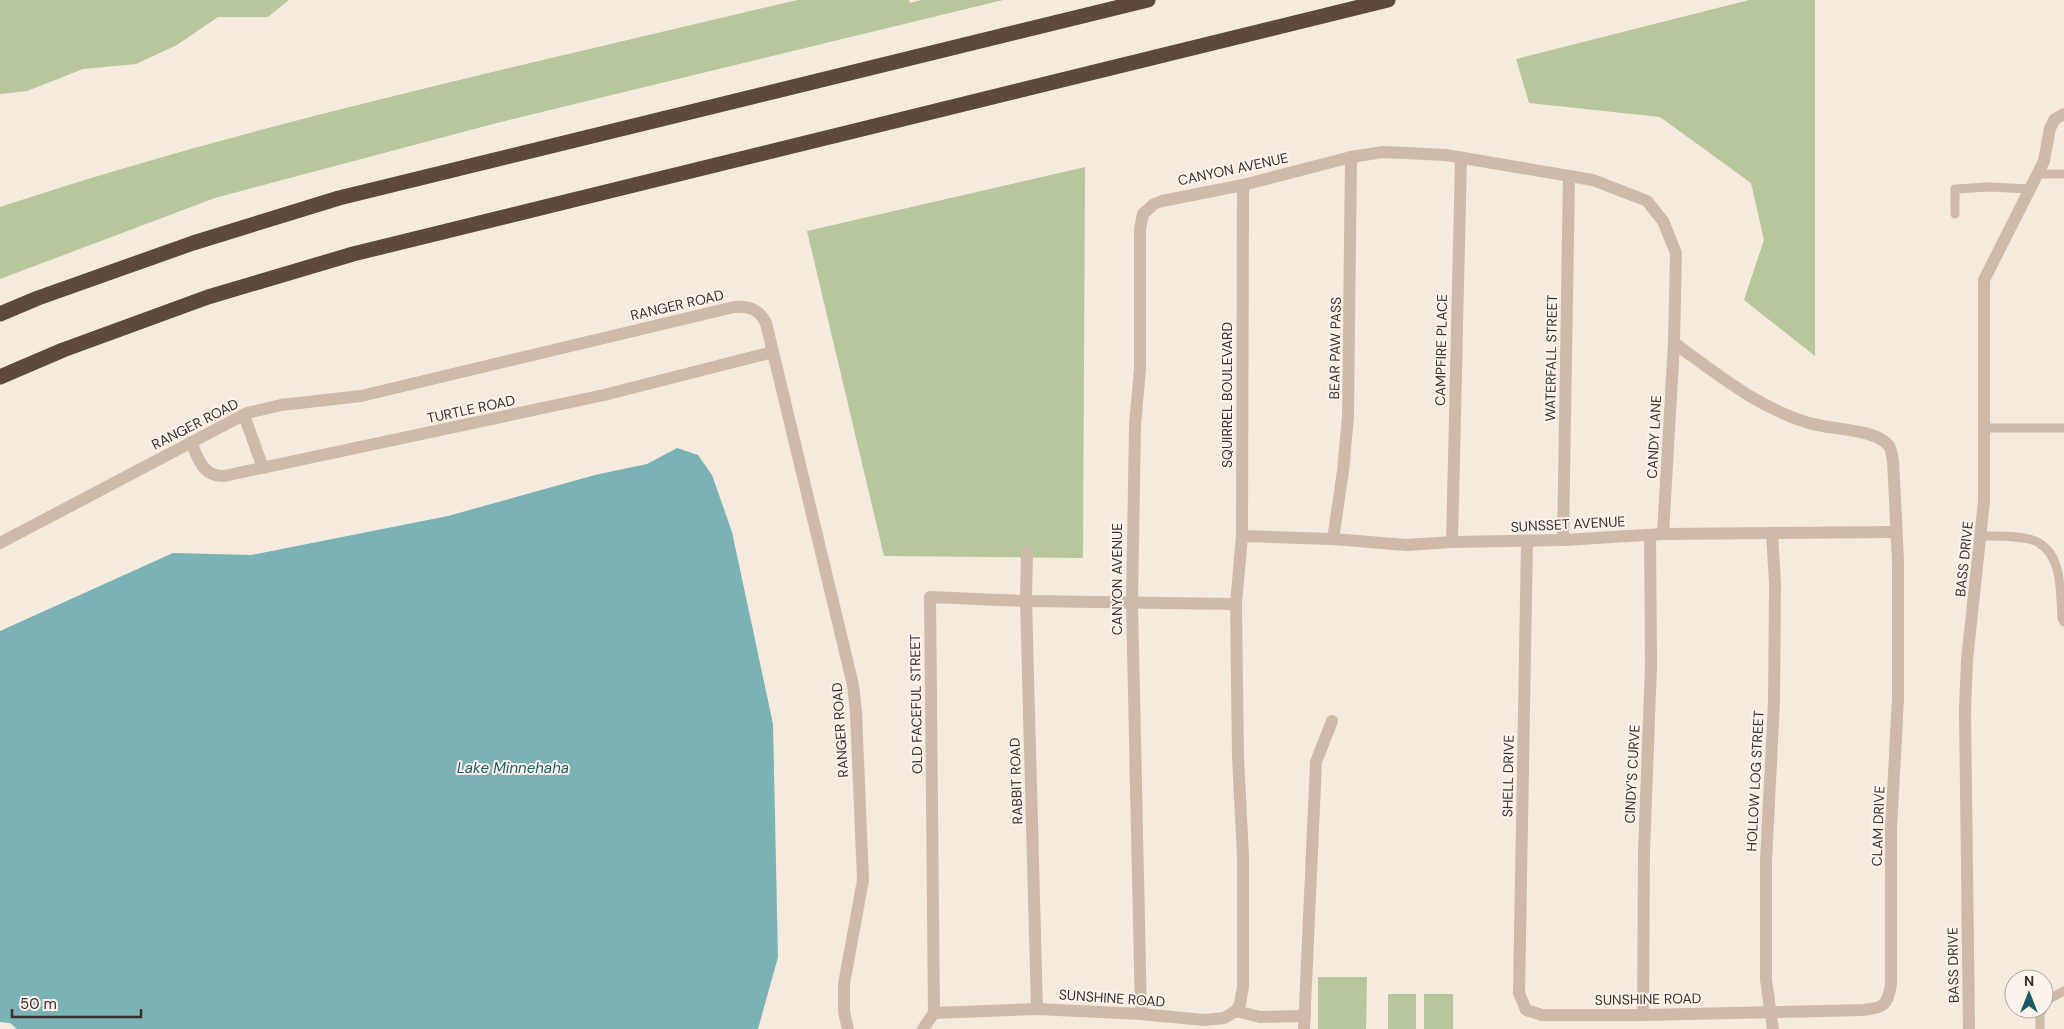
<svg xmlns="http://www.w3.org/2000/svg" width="2064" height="1029" font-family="'DM Sans',sans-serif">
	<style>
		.green { fill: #b8c69c }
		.water { fill: #7ab2b5 }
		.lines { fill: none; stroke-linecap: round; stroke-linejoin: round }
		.service { stroke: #cfbaa9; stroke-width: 9 }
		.minor { stroke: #cfbaa9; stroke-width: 12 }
		.motorway { stroke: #5d493f; stroke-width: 15 }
		.labels { text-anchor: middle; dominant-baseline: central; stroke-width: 4; stroke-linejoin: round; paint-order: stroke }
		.street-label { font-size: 14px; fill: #3b2f29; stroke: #fcf4ec }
		.water-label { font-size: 15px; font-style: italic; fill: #1a5c61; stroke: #fcf4ec }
	</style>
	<rect width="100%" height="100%" fill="#f5eade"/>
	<g class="green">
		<polygon points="0,0 289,0 268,17 218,17 177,45 136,64 83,69 27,91 0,94"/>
		<path d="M797,0h112l1,3 11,-3h82l-510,124 -278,74 -215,81v-72c261,-86 530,-143 797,-207z"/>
		<polygon points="1749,0 1815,0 1815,356 1744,300 1764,240 1751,183 1660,117 1529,103 1516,59"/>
		<polygon points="1085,167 1083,558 884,556 807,231"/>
		<polygon points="1318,977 1367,977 1366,1029 1318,1029"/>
		<rect x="1388" y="994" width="28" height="35"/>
		<rect x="1424" y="994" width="29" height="35"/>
	</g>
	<polygon class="water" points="677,448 698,455 712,475 732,532 773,724 778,957 758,1029 17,1029 10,1023 0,1022 0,631 173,553 251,555 448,516 595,475 647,464"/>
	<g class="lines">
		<g class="service">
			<polyline points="2038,174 2064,174"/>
			<polyline points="1955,214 1955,189 1989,187 2030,189"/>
			<polyline points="1984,428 2064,428"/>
			<path d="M1982,536c14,0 45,-1 57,7 24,14 21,51 23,75l2,4"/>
			<polyline points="2044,1007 2049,999 2064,991"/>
			<polyline points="2040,1029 2040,1014 2043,1009"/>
		</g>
		<g class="minor">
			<polyline points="244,415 263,468"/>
			<path d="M191,442c8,18 11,34 33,34l380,-81 169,-43"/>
			<polyline points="1772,533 1775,583 1774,702 1766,861 1766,980 1773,1029"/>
			<polyline points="1242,536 1333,539 1406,545 1452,542 1563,540 1663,534 1895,532"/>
			<polyline points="1333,539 1343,471 1348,417 1351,157"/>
			<polyline points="1563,540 1569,176"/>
			<path d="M1527,541l-8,452 7,17 16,5h101l220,-5c21,-2 25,-5 28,-26v-155l7,-130v-138l-5,-101c-1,-4 -2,-11 -4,-14 -14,-18 -59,-16 -80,-23 -51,-15 -93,-50 -135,-80"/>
			<polyline points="1452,542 1461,158"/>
			<path d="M0,543l247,-130 34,-8 80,-9 373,-89c15,-1 25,2 32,16l87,362 3,27 7,168 -19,104v28l4,17"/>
			<polyline points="1027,552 1026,601 1037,1009"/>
			<polyline points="1236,1011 1240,1004 1243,987 1243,856 1238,758 1236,604 1242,536 1243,185"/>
			<polyline points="934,1013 930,597 1026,601 1236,604"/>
			<polyline points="934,1013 1037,1009 1141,1014 1204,1020 1224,1018 1236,1011 1260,1017 1305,1016"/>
			<polyline points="1141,1014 1132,603 1135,425 1140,369 1140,229 1143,214 1154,204 1162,201 1243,185 1351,157 1383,152 1446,155 1593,180 1647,201 1663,221 1676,253 1674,343 1663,534"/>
			<polyline points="1643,1015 1644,851 1651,666 1650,535"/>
			<polyline points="923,1029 934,1013"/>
			<polyline points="1304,1029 1316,762 1332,721"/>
			<polyline points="1969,1029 1965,710 1967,660 1984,501 1984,280 2044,161 2050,128 2055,119 2064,114"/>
		</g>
		<g class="motorway">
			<polyline points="0,314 38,298 193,243 339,198 1148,0"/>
			<polyline points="0,377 63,350 208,297 353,254 1388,0"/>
		</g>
	</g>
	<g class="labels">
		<g class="street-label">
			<text transform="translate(1233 169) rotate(-12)">CANYON AVENUE</text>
			<text transform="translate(677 305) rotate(-13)">RANGER ROAD</text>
			<text transform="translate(1335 348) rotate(-89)">BEAR PAW PASS</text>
			<text transform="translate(1441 350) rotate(-89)">CAMPFIRE PLACE</text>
			<text transform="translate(1551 358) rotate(-89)">WATERFALL STREET</text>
			<text transform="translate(1227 395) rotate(-90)">SQUIRREL BOULEVARD</text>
			<text transform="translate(471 409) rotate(-12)">TURTLE ROAD</text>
			<text transform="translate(195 424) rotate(-27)">RANGER ROAD</text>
			<text transform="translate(1654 437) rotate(-87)">CANDY LANE</text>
			<text transform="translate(1568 524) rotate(-3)">SUNSSET AVENUE</text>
			<text transform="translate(1964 559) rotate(-84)">BASS DRIVE</text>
			<text transform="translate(1117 579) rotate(-90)">CANYON AVENUE</text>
			<text transform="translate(916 704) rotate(-91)">OLD FACEFUL STREET</text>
			<text transform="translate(840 730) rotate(-94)">RANGER ROAD</text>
			<text transform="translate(1632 774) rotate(-87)">CINDY'S CURVE</text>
			<text transform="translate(1508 776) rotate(-89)">SHELL DRIVE</text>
			<text transform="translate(1016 781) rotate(-92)">RABBIT ROAD</text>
			<text transform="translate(1755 781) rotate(-87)">HOLLOW LOG STREET</text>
			<text transform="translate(1878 826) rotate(-88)">CLAM DRIVE</text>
			<text transform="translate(1953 965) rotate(-91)">BASS DRIVE</text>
			<text transform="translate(1112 998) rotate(4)">SUNSHINE ROAD</text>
			<text transform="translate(1648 999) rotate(-1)">SUNSHINE ROAD</text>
		</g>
		<g class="water-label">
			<text x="513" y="768">Lake Minnehaha</text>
		</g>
	</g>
	<g transform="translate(2029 994)"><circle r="24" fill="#fcf4ec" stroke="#afa59e"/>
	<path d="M0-4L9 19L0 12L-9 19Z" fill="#1a5c61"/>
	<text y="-8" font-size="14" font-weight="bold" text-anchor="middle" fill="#3b2f29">N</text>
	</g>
	<path d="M12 1009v8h129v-8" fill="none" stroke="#3b2f29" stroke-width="2.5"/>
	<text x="20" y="1009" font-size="15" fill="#3b2f29" stroke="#fcf4ec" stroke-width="4" paint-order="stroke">50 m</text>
</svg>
